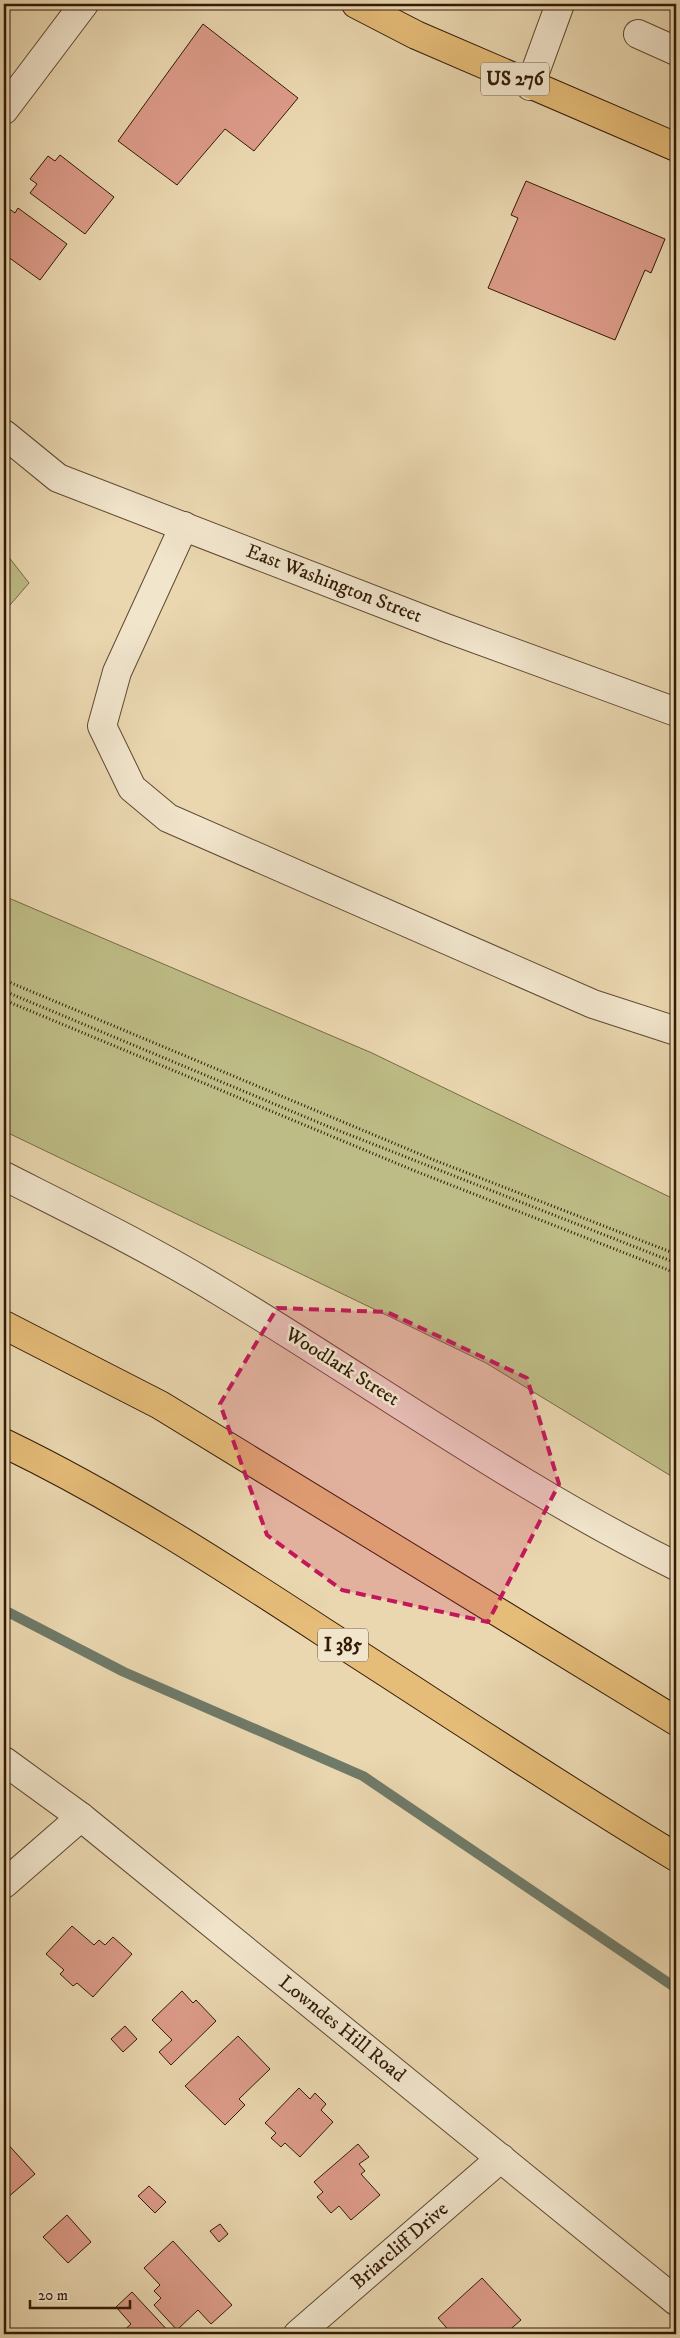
<svg xmlns="http://www.w3.org/2000/svg" width="680" height="2338" font-family="'IM FELL DW Pica',serif">
	<style>
		.green { fill: #bebc86; stroke: #786b46 }
		.lines { fill: none; stroke-linecap: round; stroke-linejoin: round }
		.stream { stroke: #6f7a68; stroke-width: 10 }
		.building { fill: #dc9b89; stroke: #321a07 }
		.minor-casing { stroke: #604931; stroke-width: 30 }
		.major-casing { stroke: #321a07; stroke-width: 30 }
		.highway-casing { stroke: #321a07; stroke-width: 30 }
		.path { stroke: #321a07; stroke-width: 3; stroke-dasharray: 1 2.5; stroke-linecap: butt }
		.minor { stroke: #f1e5cc; stroke-width: 28 }
		.major { stroke: #e5bc78; stroke-width: 28 }
		.highway { stroke: #e5bc78; stroke-width: 28 }
		.marked { fill: #c2185b; fill-opacity: 0.2; stroke: #c2185b; stroke-width: 4; stroke-dasharray: 10 6; stroke-linejoin: round }
		.labels { text-anchor: middle; dominant-baseline: central; stroke-width: 5; stroke-linejoin: round; paint-order: stroke }
		.shield { fill: #f1e5cc; stroke: #6b5742; stroke-width: 1 }
		.shield-label { font-size: 19px; font-weight: bold; fill: #321a07 }
		.street-label { font-size: 20px; fill: #321a07; stroke: #f1e5cc }
	</style>
	<rect width="100%" height="100%" fill="#ead7b0"/>
	<filter id="stains"><feTurbulence type="fractalNoise" baseFrequency=".004" numOctaves="4"/><feColorMatrix values="0 0 0 0 .2 0 0 0 0 .09 0 0 0 0 .02 0 0 0 .5 -.17"/></filter>
	<radialGradient id="worn" r=".72"><stop offset=".6" stop-color="#630" stop-opacity="0"/><stop offset="1" stop-color="#630" stop-opacity=".3"/></radialGradient>
	<g class="green">
		<polygon points="4,551 29,583 4,612"/>
		<polygon points="4,896 372,1053 676,1200 676,1479 486,1363 4,1131"/>
	</g>
	<g class="lines">
		<polyline class="stream" points="4,1610 124,1672 363,1776 676,1988"/>
	</g>
	<g class="building">
		<polygon points="203,24 298,98 254,151 225,129 177,185 118,141"/>
		<polygon points="60,155 114,197 85,234 30,193 37,184 30,179 48,156 55,161"/>
		<polygon points="526,181 665,239 651,273 645,270 615,340 488,288 518,218 511,215"/>
		<polygon points="8,208 15,213 18,208 67,244 40,280 4,254 4,213"/>
		<polygon points="72,1926 94,1945 99,1940 105,1945 113,1937 132,1954 93,1997 77,1983 73,1986 60,1974 64,1970 46,1954"/>
		<polygon points="182,1991 193,2003 196,2000 216,2021 171,2065 159,2052 172,2040 152,2020"/>
		<polygon points="125,2026 137,2039 123,2052 111,2039"/>
		<polygon points="238,2036 270,2069 239,2099 245,2105 225,2125 185,2086"/>
		<polygon points="299,2088 310,2099 315,2093 326,2104 321,2110 333,2122 300,2157 285,2143 281,2147 271,2138 276,2133 265,2123"/>
		<polygon points="4,2140 35,2174 7,2198 4,2194"/>
		<polygon points="358,2144 369,2157 359,2164 365,2171 361,2174 380,2195 351,2220 339,2206 331,2213 317,2197 323,2192 314,2182"/>
		<polygon points="149,2186 166,2202 155,2213 138,2196"/>
		<polygon points="67,2215 91,2242 68,2263 43,2237"/>
		<polygon points="220,2224 228,2234 219,2242 210,2231"/>
		<polygon points="173,2241 232,2305 211,2324 198,2310 177,2330 154,2305 161,2298 154,2291 160,2285 144,2268"/>
		<polygon points="482,2278 521,2320 505,2334 452,2334 438,2318"/>
		<polygon points="132,2292 171,2334 120,2334 131,2324 116,2307"/>
	</g>
	<g class="lines">
		<defs>
			<g id="minor">
				<polyline points="638,34 676,51"/>
				<polyline points="530,86 560,4"/>
				<polyline points="4,110 84,4"/>
				<polyline points="4,434 58,478 446,628 676,712"/>
				<polyline points="184,526 117,672 102,726 132,788 168,818 593,1004 676,1031"/>
				<path d="M4,1176c73,37 147,73 217,116 151,91 297,196 455,274"/>
				<polyline points="4,1761 81,1817 676,2301"/>
				<polyline points="4,1884 81,1817"/>
				<polyline points="298,2334 501,2158"/>
			</g>
			<polyline id="major" points="356,4 416,35 676,147"/>
			<g id="highway">
				<polyline points="4,1325 160,1405 676,1721"/>
				<path d="M4,1443c112,54 217,122 321,190 117,75 232,152 351,224"/>
			</g>
		</defs>
		<use href="#minor" class="minor-casing"/>
		<use href="#major" class="major-casing"/>
		<use href="#highway" class="highway-casing"/>
		<g class="path">
			<polyline points="4,980 434,1160 676,1254"/>
			<polyline points="4,991 327,1126 676,1263"/>
			<polyline points="4,1000 415,1171 676,1273"/>
		</g>
		<use href="#minor" class="minor"/>
		<use href="#major" class="major"/>
		<use href="#highway" class="highway"/>
	</g>
	<path class="marked" d="M277,1308l110,4 140,66 32,106 -71,138 -146,-32 -75,-55 -47,-131z"/>
	<g class="labels">
		<g class="shield">
			<rect x="481" y="62.5" width="68" height="33" rx="4"/>
			<rect x="318" y="1628.5" width="50" height="33" rx="4"/>
		</g>
		<g class="shield-label">
			<text x="515" y="79">US 276</text>
			<text x="343" y="1645">I 385</text>
		</g>
		<g class="street-label">
			<text transform="translate(334 584) rotate(21)">East Washington Street</text>
			<text transform="translate(342 1367) rotate(32)">Woodlark Street</text>
			<text transform="translate(342 2029) rotate(39)">Lowndes Hill Road</text>
			<text transform="translate(400 2246) rotate(-41)">Briarcliff Drive</text>
		</g>
	</g>
	<rect width="680" height="2338" fill="none" stroke="#ead7b0" stroke-width="20"/>
	<rect x="5" y="5" width="670" height="2328" fill="none" stroke="#321a07" stroke-width="2.5"/>
	<rect x="10" y="10" width="660" height="2318" fill="none" stroke="#321a07"/>
	<path d="M30 2300v8h100v-8" fill="none" stroke="#321a07" stroke-width="2.5"/>
	<text x="38" y="2300" font-size="15" fill="#321a07" stroke="#f1e5cc" stroke-width="4" paint-order="stroke">20 m</text>
	<rect width="100%" height="100%" filter="url(#stains)"/>
	<rect width="100%" height="100%" fill="url(#worn)"/>
</svg>
